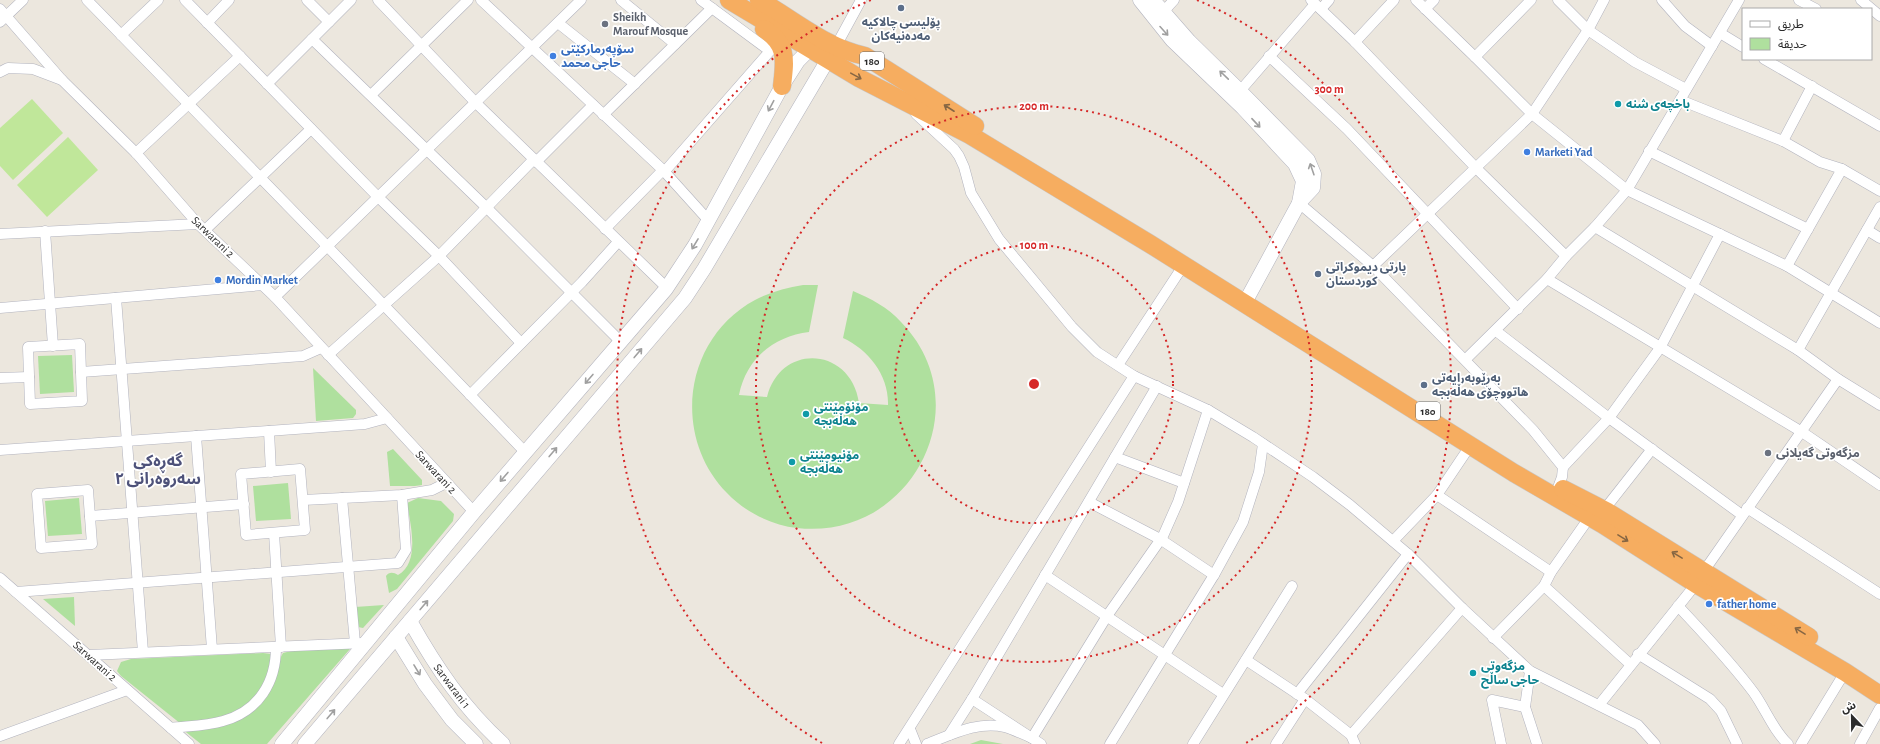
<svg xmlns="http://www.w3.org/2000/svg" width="1880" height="744" font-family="'Alegreya Sans','Noto Sans Arabic',sans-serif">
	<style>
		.green { fill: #afe09e }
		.pitch { fill: #c0e79a }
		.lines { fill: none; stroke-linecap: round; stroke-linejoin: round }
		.street-casing { stroke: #b2b3be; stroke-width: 11 }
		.secondary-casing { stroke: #b2b3be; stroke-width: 15 }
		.highway-casing { stroke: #c8c8c8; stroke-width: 19 }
		.street { stroke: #fff; stroke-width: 10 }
		.secondary { stroke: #fff; stroke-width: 14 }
		.highway { stroke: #f6ad60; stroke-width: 18 }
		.oneway { stroke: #a0a0a0 }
		.oneway2 { stroke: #866643 }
		.ring { fill: none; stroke: #d62828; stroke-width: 2; stroke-dasharray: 2 4 }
		.service-dot { fill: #5c6f8a; stroke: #fff; stroke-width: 1.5 }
		.worship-dot { fill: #6b7280; stroke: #fff; stroke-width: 1.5 }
		.shop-dot { fill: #3f7fe0; stroke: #fff; stroke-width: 1.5 }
		.culture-dot { fill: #0f9aa8; stroke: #fff; stroke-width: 1.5 }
		.labels { text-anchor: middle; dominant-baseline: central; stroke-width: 3.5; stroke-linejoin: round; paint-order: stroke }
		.shield { fill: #fff; stroke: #6b6b6b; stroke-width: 1 }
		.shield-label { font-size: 11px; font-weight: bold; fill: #2b2b2b }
		.worship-label { font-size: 12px; font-weight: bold; fill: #5b616d; stroke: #fff; text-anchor: start }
		.service-label { font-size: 12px; font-weight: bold; fill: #4e5e75; stroke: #fff; text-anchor: start }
		.shop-label { font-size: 12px; font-weight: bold; fill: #366cbe; stroke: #fff; text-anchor: start }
		.culture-label { font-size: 12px; font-weight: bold; fill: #0d838f; stroke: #fff; text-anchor: start }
		.street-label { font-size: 12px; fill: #2b2b2b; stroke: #fff }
		.district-label { font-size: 16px; font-weight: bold; fill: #4e527a; stroke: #fff }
		.centre { fill: #d62828; stroke: #fff; stroke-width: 2 }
		.ring-label { font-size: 12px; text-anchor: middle; font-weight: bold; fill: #d62828; stroke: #fff; stroke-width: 3.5; stroke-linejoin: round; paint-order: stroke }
	</style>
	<rect width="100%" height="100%" fill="#ece7de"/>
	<g class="green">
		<path d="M803,285h15l-9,47c-35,4 -63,27 -70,63l28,2c14,-55 84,-50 92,6l29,2c1,-29 -19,-55 -45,-67l10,-47c18,8 35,16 48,31 81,83 10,219 -104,206 -26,-3 -52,-16 -70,-35 -56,-57 -43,-155 28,-193 15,-8 31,-12 48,-15z"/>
		<polygon points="72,355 74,392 40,394 38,356"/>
		<polygon points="313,368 356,410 356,414 353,418 316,421"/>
		<polygon points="393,449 422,480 422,485 415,486 390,486 387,452"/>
		<polygon points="288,483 291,519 256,521 253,486"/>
		<polygon points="79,498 82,534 48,536 45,501"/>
		<path d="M418,498l23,3 13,13 -1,7 -56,68 -8,4 -3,-17c3,-4 7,-4 12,-1 23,-13 12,-52 9,-72z"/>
		<polygon points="74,597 75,626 43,599"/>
		<polygon points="384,605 363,628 358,627 355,607"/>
		<polygon points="329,648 350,649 267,744 201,744 182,729 252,711 283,653 291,651"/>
		<path d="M263,653l8,1 3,9c-5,10 -10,21 -16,30 -16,23 -52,29 -77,31l-60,-48 -4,-5 4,-9 10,-3z"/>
		<polygon points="981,740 1003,744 970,744"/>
	</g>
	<g class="pitch">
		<polygon points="32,99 63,133 13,180 0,166 0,128"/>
		<polygon points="68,137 98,170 47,217 17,185"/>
	</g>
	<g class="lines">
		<defs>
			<g id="street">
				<polyline points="87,0 327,246 525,452"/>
				<polyline points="185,0 378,197 439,256 521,343"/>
				<polyline points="307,0 329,22"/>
				<polyline points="378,0 476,103 667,288"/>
				<polyline points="481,0 663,170 709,221"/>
				<polyline points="621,0 675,44"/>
				<polyline points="1311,0 1355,42 1476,168 1566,256"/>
				<polyline points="1416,0 1475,57 1532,114 1627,190 1787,266 1880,323"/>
				<polyline points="1558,0 1588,30 1635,62 1686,89"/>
				<polyline points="1662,0 1685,26 1712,46"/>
				<polyline points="1799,0 1816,9"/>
				<polyline points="1861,0 1880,16"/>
				<polyline points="0,9 62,80"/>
				<polyline points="1321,9 1329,0"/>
				<polyline points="1425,9 1434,0"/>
				<polyline points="1163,12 1174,0"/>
				<polyline points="0,22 23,0"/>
				<polyline points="207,23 229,0"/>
				<polyline points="558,23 635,84"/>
				<polyline points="1720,33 1743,47"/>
				<polyline points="121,35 158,0"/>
				<polyline points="312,39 487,208 621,342"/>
				<polyline points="1355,42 1394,0"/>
				<polyline points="836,46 861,0"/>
				<polyline points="1269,56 1347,129 1518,309"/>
				<polyline points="1475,57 1531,0"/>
				<polyline points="1764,59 1880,126"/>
				<polyline points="0,72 8,68 33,69 62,80 136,153 198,224 275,297 474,512"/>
				<polyline points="267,84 351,0"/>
				<polyline points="1240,91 1315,4"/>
				<polyline points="371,95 468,0"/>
				<polyline points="1680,100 1783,141 1820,162 1842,169 1880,191"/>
				<polyline points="916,114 954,149 959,156 964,167 971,193 999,239 1072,327 1097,352 1134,376 1208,410 1253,437 1313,477 1350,505 1408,554 1462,608 1530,671 1638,725 1655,744"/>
				<polyline points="603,115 712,8"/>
				<polyline points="1783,141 1812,86"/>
				<polyline points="1649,151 1808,229"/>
				<polyline points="136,153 240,56"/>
				<polyline points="536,162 593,105"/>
				<polyline points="665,171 770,51 701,0"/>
				<polyline points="1299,203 1373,266 1533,430 1563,467 1562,477 1556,493"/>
				<polyline points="1595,227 1798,350 1838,379 1880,405"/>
				<polyline points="605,229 663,170"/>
				<polyline points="205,230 311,129"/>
				<polyline points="1867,230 1880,238"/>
				<polyline points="45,231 53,346"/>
				<polyline points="0,234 198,224"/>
				<polyline points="1373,266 1532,114 1588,30 1604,0"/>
				<polyline points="1787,266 1842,169"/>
				<polyline points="1547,279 1802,432 1880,485"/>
				<polyline points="275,297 581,0"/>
				<polyline points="116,298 143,652"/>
				<polyline points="0,308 263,285"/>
				<polyline points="1496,331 1609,418 1742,515"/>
				<polygon points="80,344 82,401 30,404 28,347"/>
				<polyline points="1798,350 1880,207"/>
				<polyline points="328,355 439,256 534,159"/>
				<polyline points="1466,359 1547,279 1566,256 1595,227 1627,190 1739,0"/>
				<polyline points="1118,365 1183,266"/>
				<polyline points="81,372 303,356 321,348"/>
				<polyline points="0,378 29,377"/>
				<polyline points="470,395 582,282 618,242"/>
				<polyline points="269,431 271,472"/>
				<polyline points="196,436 212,649"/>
				<polyline points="0,450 365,424 387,418"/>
				<polyline points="1115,457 1184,483"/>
				<polyline points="1563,467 1609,418 1660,348 1720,234"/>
				<polygon points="300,469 305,530 246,535 241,474"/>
				<polygon points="88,490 92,544 41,548 37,494"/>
				<polyline points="1437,495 1551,572"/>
				<polyline points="342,498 355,643"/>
				<polyline points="303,500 402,495 432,490 446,483"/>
				<polyline points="1089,502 1160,539 1214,575"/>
				<polyline points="1747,508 1880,594"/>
				<polyline points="1604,510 1652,449"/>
				<polyline points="90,516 244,504"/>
				<polyline points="274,533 281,647"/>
				<polyline points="1393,541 1437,495 1470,446"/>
				<polyline points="1704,571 1838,379"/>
				<polyline points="1045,575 1223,694"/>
				<polyline points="0,578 189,744"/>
				<polyline points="1544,586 1630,664"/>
				<polyline points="16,592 398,563 406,550 402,495"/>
				<path d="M1678,606c26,28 53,56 76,87 12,17 19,37 34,51"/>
				<polyline points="1493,638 1544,586 1551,572 1589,518"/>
				<polyline points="1638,654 1710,699 1721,711 1737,744"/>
				<polyline points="89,655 365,643"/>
				<polyline points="1246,660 1305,699 1351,735 1355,744"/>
				<polyline points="1530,671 1525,707 1537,744"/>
				<polyline points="1297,694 1408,554"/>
				<polyline points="972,699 1041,744"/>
				<polyline points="1599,705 1696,584"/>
				<path d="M171,728c17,-2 36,-2 52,-7 36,-10 53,-39 53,-74"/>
				<polyline points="910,729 916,744"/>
				<polyline points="949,735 972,699 1157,386"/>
				<polyline points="1351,735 1462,608"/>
				<polyline points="0,736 127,690"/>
				<polyline points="899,744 1134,376"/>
				<path d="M927,744c26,-10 50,-23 78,-17 9,3 18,7 27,11l75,-122 56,-80 15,-34 30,-92"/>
				<polyline points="1110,744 1214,575 1243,522 1259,472 1263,444"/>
				<polyline points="1193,744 1292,586"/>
				<polyline points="1276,744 1305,699"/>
				<polyline points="1501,744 1492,700 1525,707"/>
				<polyline points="1801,744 1845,672"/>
				<polyline points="1860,744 1880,708"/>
			</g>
			<g id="secondary">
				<polyline points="1140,0 1172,40 1242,107 1295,164 1303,181 1299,203"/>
				<polyline points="1153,0 1189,41 1240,91 1308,160 1314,174 1313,188 1299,203 1248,297 1242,303"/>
				<path d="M410,621c27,48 53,86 93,123"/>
				<polyline points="396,637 425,684 452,720 476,744"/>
				<polyline points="282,744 474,512 666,289 695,245 782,86 798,61 810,49 819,47"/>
				<polyline points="305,744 685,298 704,269 833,51"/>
			</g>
			<g id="highway">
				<polyline points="729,0 859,78 970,135 1150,244 1514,473 1602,524 1696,584 1845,672 1880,695"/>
				<path d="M759,0c34,19 67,48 106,56l110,70"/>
				<path d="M764,29c24,16 21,31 18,57"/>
				<polyline points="1563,489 1606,511 1809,637"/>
			</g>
		</defs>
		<use href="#street" class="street-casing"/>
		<use href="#secondary" class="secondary-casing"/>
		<use href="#highway" class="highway-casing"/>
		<use href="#street" class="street"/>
		<use href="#secondary" class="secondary"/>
		<use href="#highway" class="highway"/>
	</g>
	<defs><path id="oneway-shaft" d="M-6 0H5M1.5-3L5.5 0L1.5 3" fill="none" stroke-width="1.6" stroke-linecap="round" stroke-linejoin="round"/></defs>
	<g class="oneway">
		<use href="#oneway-shaft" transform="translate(1164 31) rotate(48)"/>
		<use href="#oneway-shaft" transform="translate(1224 75) rotate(-136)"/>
		<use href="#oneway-shaft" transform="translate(771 106) rotate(118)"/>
		<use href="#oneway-shaft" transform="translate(1256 123) rotate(47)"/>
		<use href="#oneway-shaft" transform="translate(1312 169) rotate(-109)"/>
		<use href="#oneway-shaft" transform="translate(695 244) rotate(121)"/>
		<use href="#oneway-shaft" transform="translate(638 353) rotate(-50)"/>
		<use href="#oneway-shaft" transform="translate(589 379) rotate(131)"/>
		<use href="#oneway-shaft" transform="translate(553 452) rotate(-50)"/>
		<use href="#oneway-shaft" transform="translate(504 477) rotate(131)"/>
		<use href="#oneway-shaft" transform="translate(424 605) rotate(-50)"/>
		<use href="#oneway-shaft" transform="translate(417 670) rotate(59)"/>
		<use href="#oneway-shaft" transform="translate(331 714) rotate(-50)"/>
	</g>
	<g class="oneway2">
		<use href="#oneway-shaft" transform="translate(856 76) rotate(29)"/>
		<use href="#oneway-shaft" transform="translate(949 108) rotate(-147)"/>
		<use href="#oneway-shaft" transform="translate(1623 538) rotate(32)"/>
		<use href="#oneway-shaft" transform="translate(1677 555) rotate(-149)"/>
		<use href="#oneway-shaft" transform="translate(1800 631) rotate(-148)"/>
	</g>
	<g class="ring">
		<circle cx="1034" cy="384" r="139"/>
		<circle cx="1034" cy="384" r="278"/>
		<path d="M822 743A417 417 0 0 1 871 0M1197 0A417 417 0 0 1 1246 743"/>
	</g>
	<g class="service-dot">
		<circle cx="901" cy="8" r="4"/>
		<circle cx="1318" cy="274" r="4"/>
		<circle cx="1424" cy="385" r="4"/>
	</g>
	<g class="worship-dot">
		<circle cx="605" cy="24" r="4"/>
		<circle cx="1768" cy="453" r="4"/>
	</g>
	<g class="shop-dot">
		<circle cx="553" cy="56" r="4"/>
		<circle cx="1527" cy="152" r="4"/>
		<circle cx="218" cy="280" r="4"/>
		<circle cx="1709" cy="604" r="4"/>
	</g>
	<g class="culture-dot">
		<circle cx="1618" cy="104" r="4"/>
		<circle cx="806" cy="414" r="4"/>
		<circle cx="792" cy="462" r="4"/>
		<circle cx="1473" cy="673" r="4"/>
	</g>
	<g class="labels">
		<g class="shield">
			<rect x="860" y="52" width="24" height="18" rx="3"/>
			<rect x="1416" y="402" width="24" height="18" rx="3"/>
		</g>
		<g class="shield-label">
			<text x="872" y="61">180</text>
			<text x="1428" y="411">180</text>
		</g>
		<g class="worship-label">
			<text x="613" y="17">Sheikh<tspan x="613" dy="14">Marouf Mosque</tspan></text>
			<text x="1776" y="453">مزگەوتی گەیلانی</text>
		</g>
		<g class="service-label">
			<text x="901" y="22" text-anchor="middle">پۆلیسی چالاکیە<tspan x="901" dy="14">مەدەنیەکان</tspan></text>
			<text x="1326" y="267">پارتی دیموکراتی<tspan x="1326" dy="14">کوردستان</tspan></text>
			<text x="1432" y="378">بەڕێوبەرایەتی<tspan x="1432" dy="14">هاتووچۆی هەڵەبجە</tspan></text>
		</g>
		<g class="shop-label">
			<text x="561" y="49">سۆپەرمارکێتی<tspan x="561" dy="14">حاجی محمد</tspan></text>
			<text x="1535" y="152">Marketi Yad</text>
			<text x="226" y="280">Mordin Market</text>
			<text x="1717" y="604">father home</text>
		</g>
		<g class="culture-label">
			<text x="1626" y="104">باخچەی شنە</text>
			<text x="814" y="407">مۆنۆمێنتی<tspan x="814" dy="14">هەڵەبجە</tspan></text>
			<text x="800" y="455">مۆنیومێنتی<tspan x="800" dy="14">هەڵەبجە</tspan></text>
			<text x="1481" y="666">مزگەوتی<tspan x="1481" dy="14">حاجی ساڵح</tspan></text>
		</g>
		<g class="street-label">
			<text transform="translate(213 237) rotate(44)">Sarwarani 2</text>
			<text transform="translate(436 472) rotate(47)">Sarwarani 2</text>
			<text transform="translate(95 661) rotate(42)">Sarwarani 2</text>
			<text transform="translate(452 686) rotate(53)">Sarwarani 1</text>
		</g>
		<g class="district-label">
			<text x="158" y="461">گەڕەکی<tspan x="158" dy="18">سەروەرانی ٢</tspan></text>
		</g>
	</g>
	<circle cx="1034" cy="384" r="6" class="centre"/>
	<g class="ring-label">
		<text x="1329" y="93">300 m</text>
		<text x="1034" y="110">200 m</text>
		<text x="1034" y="249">100 m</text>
	</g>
	<rect x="1742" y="8" width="130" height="52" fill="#ffffff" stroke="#aaaaaa"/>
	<rect x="1750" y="21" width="20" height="6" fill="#ffffff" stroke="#aaaaaa"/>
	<text x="1778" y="28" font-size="12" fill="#2b2b2b">طريق</text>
	<rect x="1750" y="38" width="20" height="12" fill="#afe09e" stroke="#aaaaaa"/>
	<text x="1778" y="48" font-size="12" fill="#2b2b2b">حديقة</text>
	<g transform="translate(1852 716) rotate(338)" stroke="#ffffff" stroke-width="3" paint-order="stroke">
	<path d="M0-3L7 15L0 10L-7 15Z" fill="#2b2b2b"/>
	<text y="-6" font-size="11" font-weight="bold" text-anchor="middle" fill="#2b2b2b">ش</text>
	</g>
</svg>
